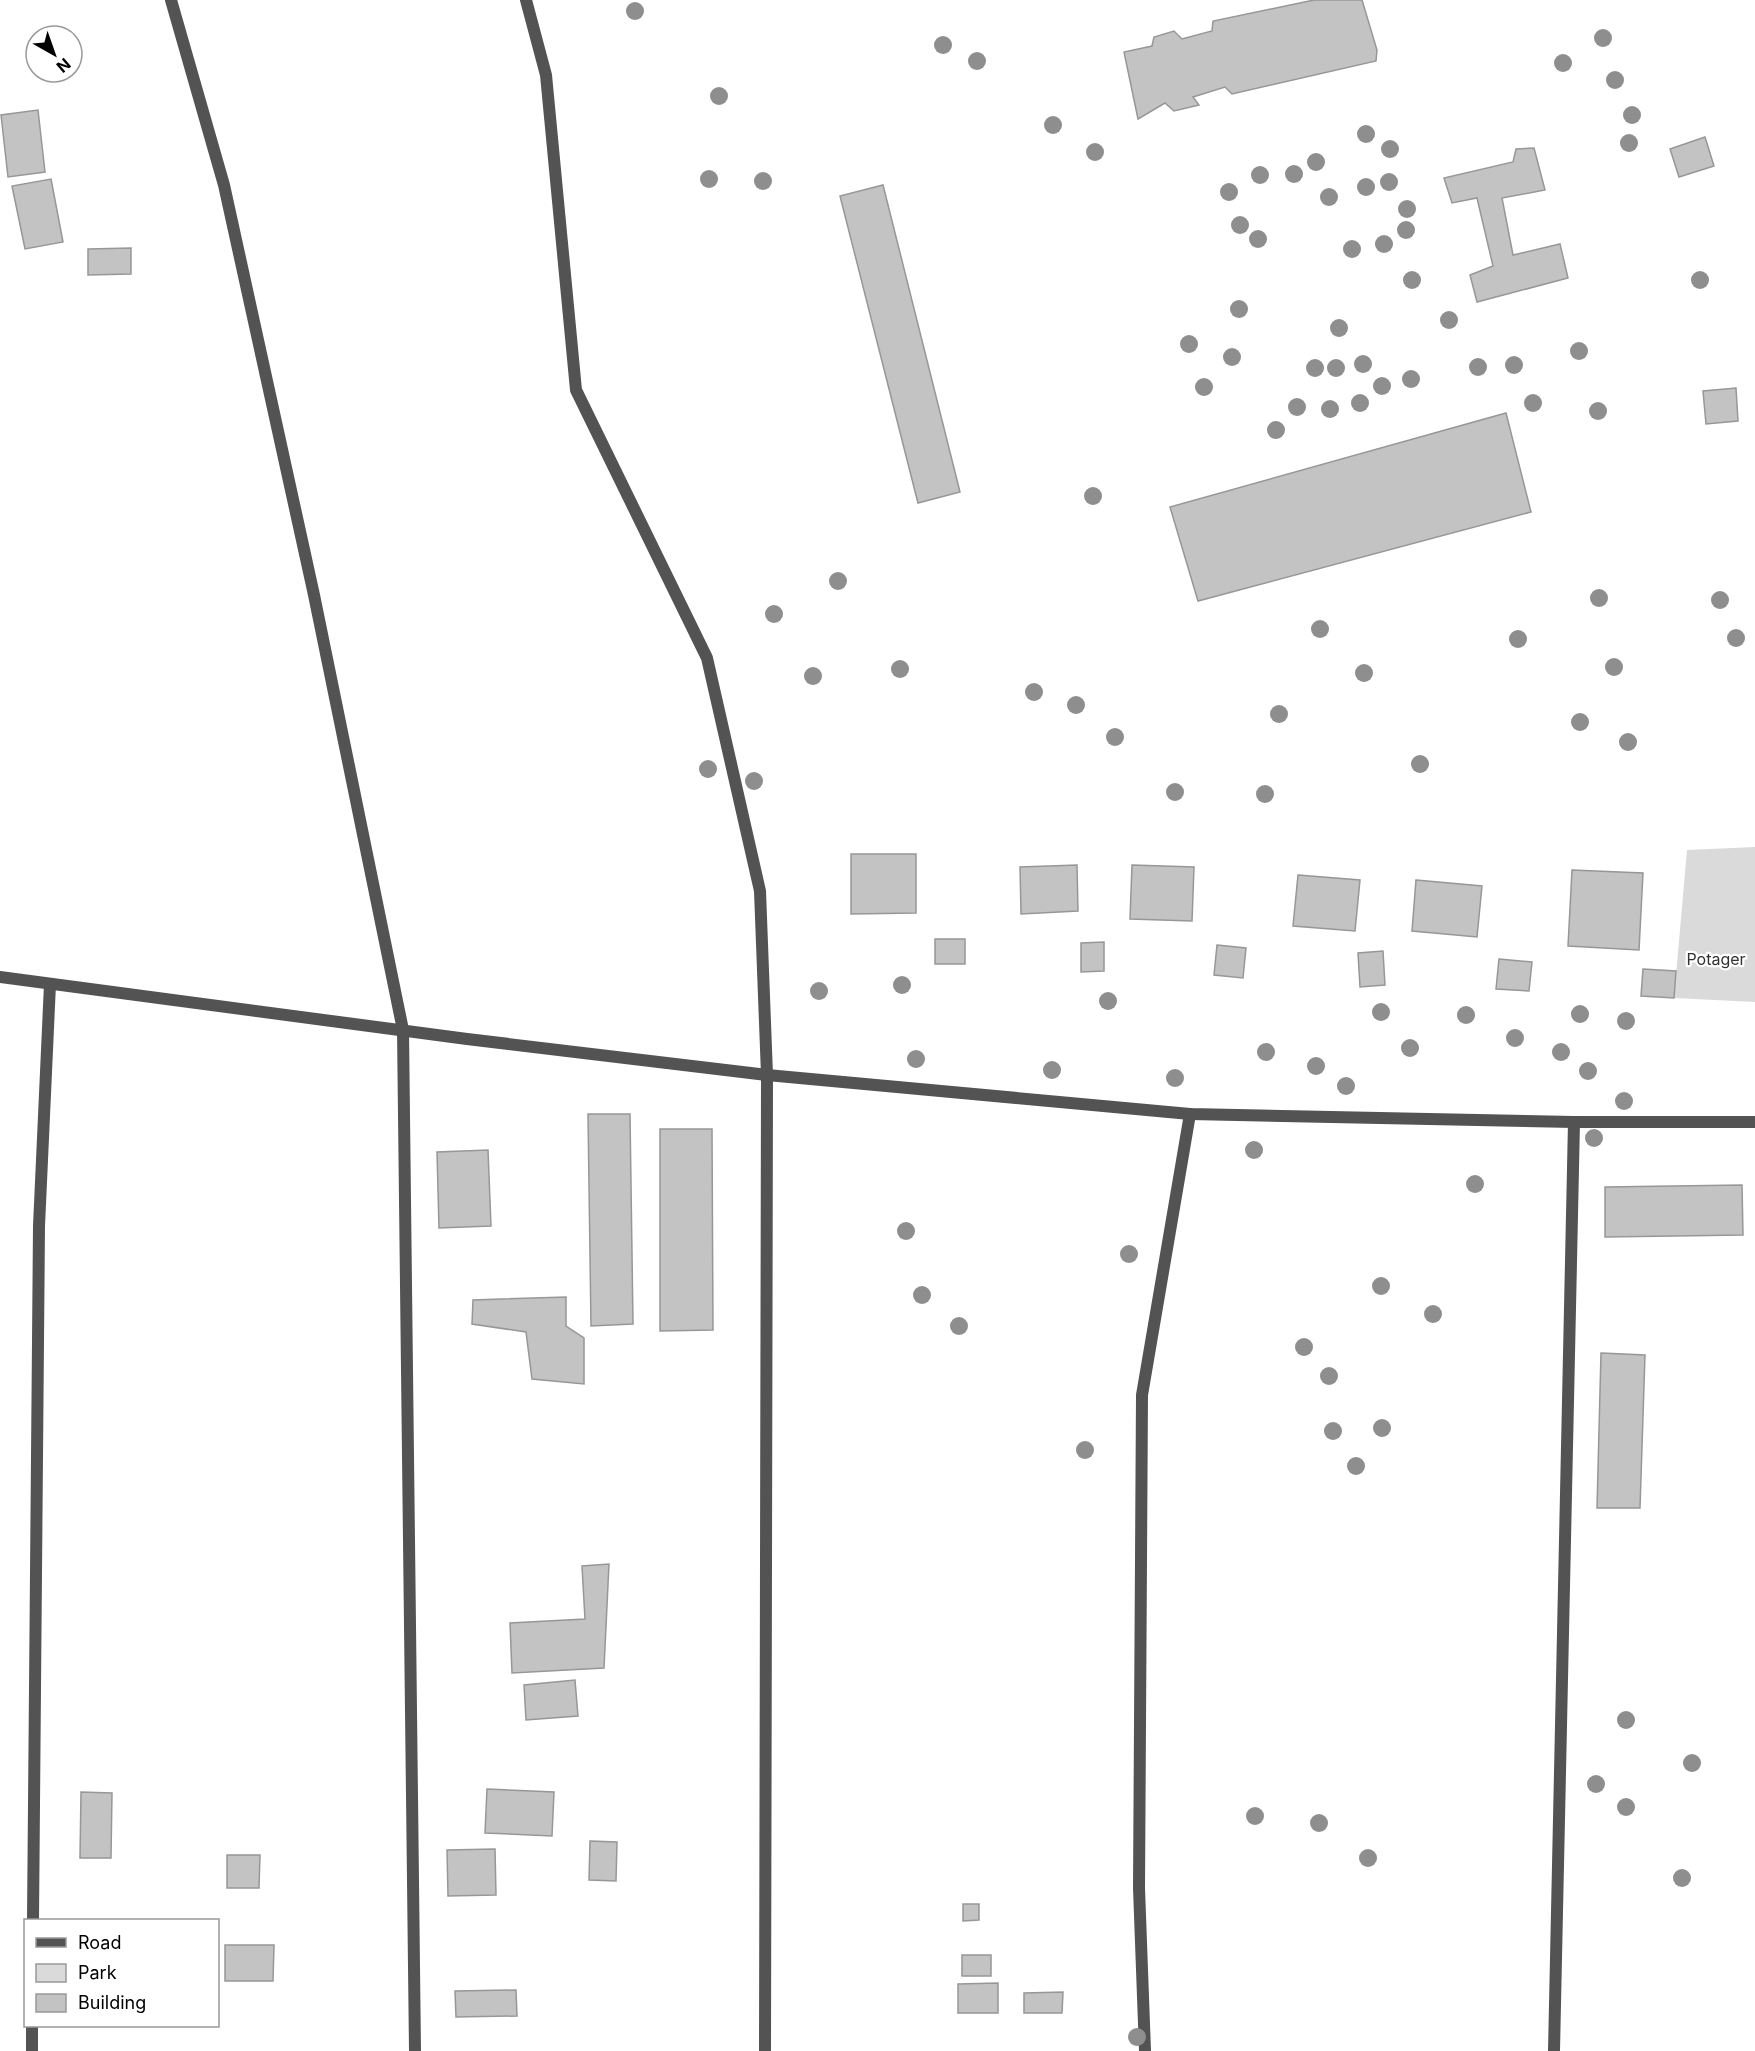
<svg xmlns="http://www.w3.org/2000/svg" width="1755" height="2051" font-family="Inter,sans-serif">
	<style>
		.green { fill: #dadada }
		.building { fill: #c3c3c3; stroke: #979797; stroke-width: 1.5 }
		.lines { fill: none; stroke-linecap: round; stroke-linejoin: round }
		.street { stroke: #535353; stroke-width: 12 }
		.tree { fill: #8e8e8e }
		.labels { text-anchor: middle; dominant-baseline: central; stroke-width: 4.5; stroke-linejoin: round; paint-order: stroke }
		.park-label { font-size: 16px; fill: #313131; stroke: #fff }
	</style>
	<rect width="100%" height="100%" fill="#fff"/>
	<polygon class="green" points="1755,847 1755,1002 1674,998 1687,850"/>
	<g class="building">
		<polygon points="1314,0 1362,0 1377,50 1376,61 1232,94 1225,87 1193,97 1199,105 1174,111 1165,103 1138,119 1124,52 1152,46 1154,37 1174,31 1182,39 1212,31 1213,21"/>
		<polygon points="38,110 45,172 8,177 1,115"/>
		<polygon points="1705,137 1714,166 1679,177 1670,149"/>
		<polygon points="1534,148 1545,190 1502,198 1513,255 1560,244 1568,278 1477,302 1470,275 1493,266 1477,198 1452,203 1444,178 1513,162 1516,149"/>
		<polygon points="51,179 63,242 25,249 12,186"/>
		<polygon points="883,185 960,492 918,503 840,196"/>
		<polygon points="131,248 131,274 88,275 88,249"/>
		<polygon points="1736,388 1738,421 1706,424 1703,391"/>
		<polygon points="1506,413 1531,512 1198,601 1170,507"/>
		<polygon points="851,854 916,854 916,913 851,914"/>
		<polygon points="1077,865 1078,911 1021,914 1020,867"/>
		<polygon points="1132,865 1194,867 1192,921 1130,919"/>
		<polygon points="1572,870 1643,873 1639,950 1568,946"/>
		<polygon points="1298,875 1360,880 1355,931 1293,926"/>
		<polygon points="1416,880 1482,886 1477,937 1412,931"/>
		<rect x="935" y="939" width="30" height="25"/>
		<polygon points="1104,942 1104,971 1081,972 1081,943"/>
		<polygon points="1217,945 1246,948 1243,978 1214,975"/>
		<polygon points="1383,951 1385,985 1360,987 1358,953"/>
		<polygon points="1499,959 1532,962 1529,991 1496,989"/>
		<polygon points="1643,969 1676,971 1674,998 1641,996"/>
		<polygon points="588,1114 630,1114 633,1324 591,1326"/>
		<polygon points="660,1129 712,1129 713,1330 660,1331"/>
		<polygon points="488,1150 491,1226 439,1228 437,1152"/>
		<polygon points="1742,1185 1743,1235 1605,1237 1605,1187"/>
		<polygon points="566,1297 566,1326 584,1338 584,1384 532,1379 526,1332 472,1324 473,1300"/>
		<polygon points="1601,1353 1645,1355 1640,1508 1597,1508"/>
		<polygon points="609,1564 604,1668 512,1673 510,1623 585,1619 582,1566"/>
		<polygon points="575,1680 578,1716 526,1720 524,1685"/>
		<polygon points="487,1789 554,1792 552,1836 485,1833"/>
		<polygon points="81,1792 112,1793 111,1858 80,1858"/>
		<polygon points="590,1841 617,1842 616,1881 589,1880"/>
		<polygon points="495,1849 496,1895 448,1896 447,1850"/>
		<polygon points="227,1855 260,1855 259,1888 227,1888"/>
		<polygon points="963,1904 979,1904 979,1920 963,1921"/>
		<polygon points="225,1945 274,1945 273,1981 225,1981"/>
		<rect x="962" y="1955" width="29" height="21"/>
		<polygon points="998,1983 998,2013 958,2013 958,1984"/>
		<polygon points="516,1990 517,2016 456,2017 455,1991"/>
		<polygon points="1063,1992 1062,2013 1024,2013 1024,1993"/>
	</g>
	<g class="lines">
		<g class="street">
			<polyline points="171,0 224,185 314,595 403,1030 415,2051"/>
			<polyline points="526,0 546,75 576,390 707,658 760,891 767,1075 765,2051"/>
			<polyline points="0,977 467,1039 767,1075 1190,1114 1574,1122 1755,1122"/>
			<polyline points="33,1920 39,1226 50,984"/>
			<polyline points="32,2051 32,2026"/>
			<polyline points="1145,2051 1139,1888 1142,1395 1190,1114"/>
			<polyline points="1554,2051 1574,1122"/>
		</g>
	</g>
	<g class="tree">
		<circle cx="635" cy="11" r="9"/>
		<circle cx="1603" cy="38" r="9"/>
		<circle cx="943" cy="45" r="9"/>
		<circle cx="977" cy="61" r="9"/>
		<circle cx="1563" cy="63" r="9"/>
		<circle cx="1615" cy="80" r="9"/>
		<circle cx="719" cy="96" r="9"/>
		<circle cx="1632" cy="115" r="9"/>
		<circle cx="1053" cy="125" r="9"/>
		<circle cx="1366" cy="134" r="9"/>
		<circle cx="1629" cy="143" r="9"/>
		<circle cx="1390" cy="149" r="9"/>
		<circle cx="1095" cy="152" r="9"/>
		<circle cx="1316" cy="162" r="9"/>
		<circle cx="1294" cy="174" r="9"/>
		<circle cx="1260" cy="175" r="9"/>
		<circle cx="709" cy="179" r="9"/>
		<circle cx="763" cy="181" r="9"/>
		<circle cx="1389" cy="182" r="9"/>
		<circle cx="1366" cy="187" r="9"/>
		<circle cx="1229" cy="192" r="9"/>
		<circle cx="1329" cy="197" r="9"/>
		<circle cx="1407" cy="209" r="9"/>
		<circle cx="1240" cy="225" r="9"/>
		<circle cx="1406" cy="230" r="9"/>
		<circle cx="1258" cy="239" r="9"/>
		<circle cx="1384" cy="244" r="9"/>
		<circle cx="1352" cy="249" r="9"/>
		<circle cx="1412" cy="280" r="9"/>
		<circle cx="1700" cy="280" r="9"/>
		<circle cx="1239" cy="309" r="9"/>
		<circle cx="1449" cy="320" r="9"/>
		<circle cx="1339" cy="328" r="9"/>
		<circle cx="1189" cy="344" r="9"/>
		<circle cx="1579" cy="351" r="9"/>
		<circle cx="1232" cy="357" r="9"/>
		<circle cx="1363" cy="364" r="9"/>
		<circle cx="1514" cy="365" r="9"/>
		<circle cx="1478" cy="367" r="9"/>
		<circle cx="1315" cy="368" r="9"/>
		<circle cx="1336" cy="368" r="9"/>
		<circle cx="1411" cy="379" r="9"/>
		<circle cx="1382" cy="386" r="9"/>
		<circle cx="1204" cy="387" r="9"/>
		<circle cx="1360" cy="403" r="9"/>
		<circle cx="1533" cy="403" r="9"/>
		<circle cx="1297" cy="407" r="9"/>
		<circle cx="1330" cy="409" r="9"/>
		<circle cx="1598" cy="411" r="9"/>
		<circle cx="1276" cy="430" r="9"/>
		<circle cx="1093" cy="496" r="9"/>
		<circle cx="838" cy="581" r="9"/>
		<circle cx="1599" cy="598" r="9"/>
		<circle cx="1720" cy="600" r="9"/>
		<circle cx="774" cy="614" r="9"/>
		<circle cx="1320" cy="629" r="9"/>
		<circle cx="1736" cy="638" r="9"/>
		<circle cx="1518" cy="639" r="9"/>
		<circle cx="1614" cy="667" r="9"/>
		<circle cx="900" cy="669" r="9"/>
		<circle cx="1364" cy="673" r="9"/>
		<circle cx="813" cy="676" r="9"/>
		<circle cx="1034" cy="692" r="9"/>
		<circle cx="1076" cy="705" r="9"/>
		<circle cx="1279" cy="714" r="9"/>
		<circle cx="1580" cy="722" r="9"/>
		<circle cx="1115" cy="737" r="9"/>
		<circle cx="1628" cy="742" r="9"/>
		<circle cx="1420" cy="764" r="9"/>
		<circle cx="708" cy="769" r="9"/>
		<circle cx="754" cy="781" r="9"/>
		<circle cx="1175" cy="792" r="9"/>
		<circle cx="1265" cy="794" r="9"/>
		<circle cx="902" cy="985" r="9"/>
		<circle cx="819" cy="991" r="9"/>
		<circle cx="1108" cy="1001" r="9"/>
		<circle cx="1381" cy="1012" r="9"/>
		<circle cx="1580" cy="1014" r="9"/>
		<circle cx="1466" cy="1015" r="9"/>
		<circle cx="1626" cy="1021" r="9"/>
		<circle cx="1515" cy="1038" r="9"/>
		<circle cx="1410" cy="1048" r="9"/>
		<circle cx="1266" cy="1052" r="9"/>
		<circle cx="1561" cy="1052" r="9"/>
		<circle cx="916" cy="1059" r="9"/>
		<circle cx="1316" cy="1066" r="9"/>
		<circle cx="1052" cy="1070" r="9"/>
		<circle cx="1588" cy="1071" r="9"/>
		<circle cx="1175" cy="1078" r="9"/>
		<circle cx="1346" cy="1086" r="9"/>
		<circle cx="1624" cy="1101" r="9"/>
		<circle cx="1594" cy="1138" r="9"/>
		<circle cx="1254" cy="1150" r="9"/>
		<circle cx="1475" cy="1184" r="9"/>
		<circle cx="906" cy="1231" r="9"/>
		<circle cx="1129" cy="1254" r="9"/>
		<circle cx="1381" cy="1286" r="9"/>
		<circle cx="922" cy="1295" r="9"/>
		<circle cx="1433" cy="1314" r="9"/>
		<circle cx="959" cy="1326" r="9"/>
		<circle cx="1304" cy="1347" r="9"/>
		<circle cx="1329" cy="1376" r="9"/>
		<circle cx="1382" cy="1428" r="9"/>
		<circle cx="1333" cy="1431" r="9"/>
		<circle cx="1085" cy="1450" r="9"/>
		<circle cx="1356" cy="1466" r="9"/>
		<circle cx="1626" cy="1720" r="9"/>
		<circle cx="1692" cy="1763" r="9"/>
		<circle cx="1596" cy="1784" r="9"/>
		<circle cx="1626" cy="1807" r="9"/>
		<circle cx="1255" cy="1816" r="9"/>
		<circle cx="1319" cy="1823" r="9"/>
		<circle cx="1368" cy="1858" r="9"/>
		<circle cx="1682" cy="1878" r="9"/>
		<circle cx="1137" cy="2037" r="9"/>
	</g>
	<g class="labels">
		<g class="park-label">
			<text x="1716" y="959">Potager</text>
		</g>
	</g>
	<rect x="24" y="1919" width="195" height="108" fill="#ffffff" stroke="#999999" stroke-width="1.5"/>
	<rect x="36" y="1938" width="30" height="9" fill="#535353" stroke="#999999" stroke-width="1.5"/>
	<text x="78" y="1949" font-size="18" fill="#000000">Road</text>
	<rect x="36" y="1964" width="30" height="18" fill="#dadada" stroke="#999999" stroke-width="1.5"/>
	<text x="78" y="1979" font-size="18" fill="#000000">Park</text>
	<rect x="36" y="1994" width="30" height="18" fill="#c3c3c3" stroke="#999999" stroke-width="1.5"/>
	<text x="78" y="2009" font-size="18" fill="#000000">Building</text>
	<g transform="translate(54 54) rotate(140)"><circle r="28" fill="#ffffff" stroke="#999999" stroke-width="1.5"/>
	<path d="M0-4.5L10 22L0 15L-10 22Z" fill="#000000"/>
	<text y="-9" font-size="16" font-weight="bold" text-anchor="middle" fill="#000000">N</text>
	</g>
</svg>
